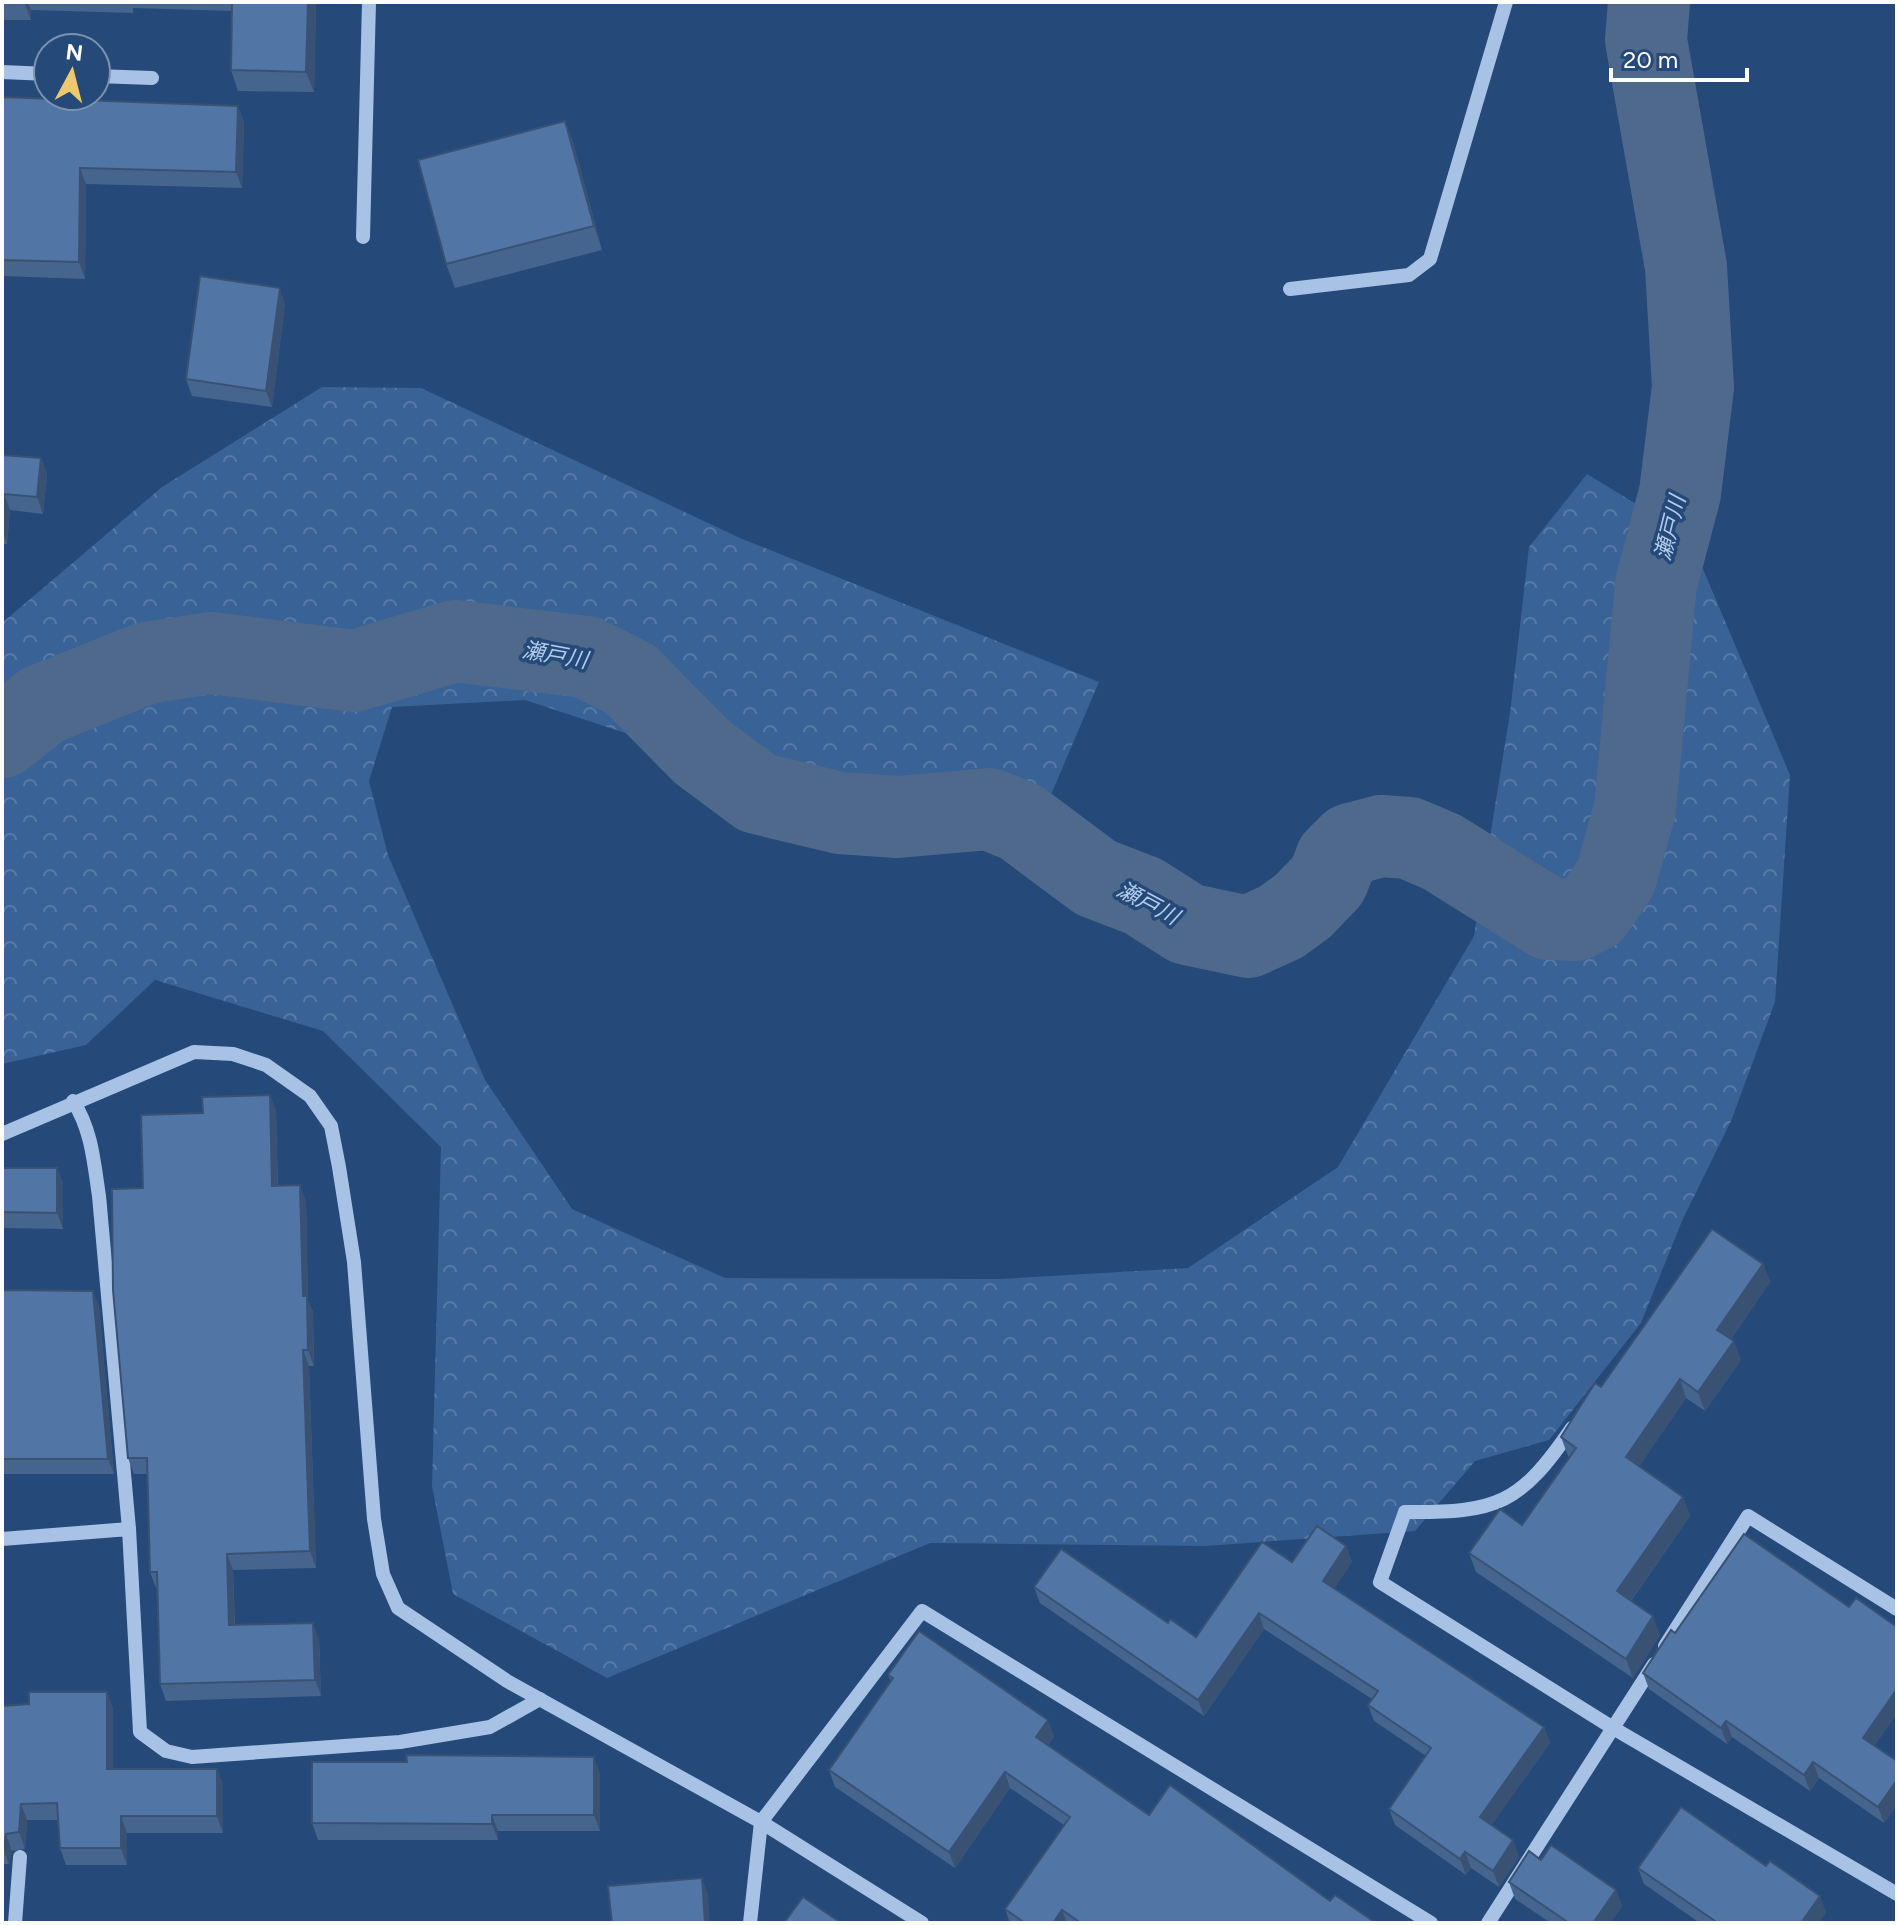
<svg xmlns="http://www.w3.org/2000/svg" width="1899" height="1925" font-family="Figtree,'Noto Sans JP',sans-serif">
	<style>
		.forest { fill: url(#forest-crowns) }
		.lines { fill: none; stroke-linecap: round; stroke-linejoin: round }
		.river { stroke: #4e698c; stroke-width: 82 }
		.minor { stroke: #a7c2e4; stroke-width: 14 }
		.wall { fill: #46658e }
		.shaded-wall { fill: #395274 }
		.building { fill: #5175a5; stroke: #395274; stroke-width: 2 }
		.labels { text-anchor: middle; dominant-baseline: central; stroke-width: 7; stroke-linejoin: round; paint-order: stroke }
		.water-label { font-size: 22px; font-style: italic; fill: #b2cceb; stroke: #254979 }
	</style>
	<defs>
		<pattern id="forest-crowns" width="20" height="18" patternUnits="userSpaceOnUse" patternTransform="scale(2)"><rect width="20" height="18" fill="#396296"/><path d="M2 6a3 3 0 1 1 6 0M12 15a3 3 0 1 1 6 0" fill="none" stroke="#577aa6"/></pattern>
	</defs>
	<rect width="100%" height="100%" fill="#254979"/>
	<polygon class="forest" points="322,387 421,388 740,538 1099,682 1047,804 762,778 525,700 392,707 369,781 388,855 485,1080 572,1209 725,1278 1001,1279 1188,1268 1338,1167 1474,936 1510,713 1529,547 1587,474 1689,536 1790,775 1775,1002 1731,1121 1682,1221 1641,1323 1549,1440 1475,1461 1415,1531 1205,1546 930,1543 607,1678 453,1594 432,1486 441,1147 323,1031 155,980 86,1045 2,1064 2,623 162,487"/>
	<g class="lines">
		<polyline class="river" points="2,737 42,705 146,663 211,653 354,671 455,641 586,657 630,679 702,752 757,793 840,813 898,817 989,809 1021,822 1096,878 1143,896 1187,924 1248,937 1281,922 1303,906 1328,880 1336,859 1351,844 1381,836 1409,838 1442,852 1549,919 1575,920 1593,911 1616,877 1635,809 1656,584 1680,493 1693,387 1686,267 1646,40 1649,2"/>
		<g class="minor">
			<polyline points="2,72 48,74"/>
			<polyline points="96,76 152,78"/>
			<polyline points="363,237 369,2"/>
			<polyline points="1290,289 1409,275 1430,259 1506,2"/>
			<path d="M73,1101c19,29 21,63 26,95l30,333"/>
			<polyline points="2,1134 194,1052 233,1054 266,1065 310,1096 331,1126 339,1167 354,1262 374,1519 383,1574 398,1608 507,1681 761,1822 922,1923"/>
			<path d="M1572,1428c-52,76 -74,85 -167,84l-25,70 233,146 284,166"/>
			<polyline points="2,1539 129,1529 140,1732 166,1751 192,1757 400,1742 490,1727 540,1699"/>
			<polyline points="1665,1646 1748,1516 1897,1609"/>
			<polyline points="15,1923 20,1857"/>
			<polyline points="750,1923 761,1822 922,1611 1431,1923"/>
			<polyline points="1488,1923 1654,1664"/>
		</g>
	</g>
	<g class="wall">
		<polygon points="2,2 316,2 314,92 238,91 231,70 232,11 133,8 133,13 31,10 31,20 2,20"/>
		<polygon points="2,97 238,106 244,122 242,188 86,184 85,279 2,276"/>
		<polygon points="565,121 574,145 602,250 455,288 446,264"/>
		<polygon points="285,304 272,407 192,396 186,379"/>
		<polygon points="2,455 41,458 47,475 43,514 10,510 7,544 2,544"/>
		<polygon points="270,1095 276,1111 278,1185 306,1201 308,1300 313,1312 314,1366 309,1366 316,1568 233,1570 235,1625 319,1639 321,1696 166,1701 160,1684 158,1588 156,1588 150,1572 147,1474 134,1474 128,1458 143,1188 203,1113"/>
		<polygon points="2,1168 57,1168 63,1184 63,1229 2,1228"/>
		<polygon points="1763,1264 1770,1282 1731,1339 1741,1360 1705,1411 1686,1398 1639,1466 1683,1497 1690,1516 1631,1601 1660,1635 1633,1678 1476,1572 1469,1553 1522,1525 1569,1457 1568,1456 1561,1437 1601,1387"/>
		<polygon points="2,1290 99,1306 114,1474 2,1474"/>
		<polygon points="1346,1546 1352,1562 1334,1588 1544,1727 1550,1743 1491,1825 1519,1856 1499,1887 1471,1868 1466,1875 1395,1825 1389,1809 1426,1756 1374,1721 1368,1705 1372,1699 1264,1629 1204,1716 1040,1603 1034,1587 1168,1623 1196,1637 1292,1562"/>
		<polygon points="1675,1633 1875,1746 1897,1761 1897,1805 1884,1823 1819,1778 1810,1791 1732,1737 1727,1744 1649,1689 1643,1673"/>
		<polygon points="888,1675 1054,1736 1048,1745 1149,1815 1376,1923 1010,1923 1005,1909 1064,1825 1010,1788 955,1868 835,1787 829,1770 891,1681"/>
		<polygon points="107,1692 113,1709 113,1769 217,1769 223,1785 223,1833 127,1833 127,1865 66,1865 60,1848 58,1820 27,1820 25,1849 12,1851 9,1864 2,1864 2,1706 29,1704"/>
		<polygon points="600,1773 600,1831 498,1831 498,1840 318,1840 312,1823"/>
		<polygon points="1541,1860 1616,1890 1622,1906 1610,1923 1551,1923 1515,1899 1509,1882"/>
		<polygon points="1766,1866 1826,1912 1819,1923 1700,1923 1644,1884 1638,1868"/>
	</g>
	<g class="shaded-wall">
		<polygon points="24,2 28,2 31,10 31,20"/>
		<polygon points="308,2 316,2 314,92 306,72"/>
		<polygon points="238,106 244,122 242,188 236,172"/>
		<polygon points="565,121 574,145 602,250 594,226"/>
		<polygon points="80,168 86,184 85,279 79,262"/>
		<polygon points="280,288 285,304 272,407 266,391"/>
		<polygon points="41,458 47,475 43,514 37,497"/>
		<polygon points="4,494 10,510 7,544 2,531"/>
		<polygon points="270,1095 276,1111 278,1202 272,1186"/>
		<polygon points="57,1168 63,1184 63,1229 57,1213"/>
		<polygon points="300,1185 306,1201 308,1300 313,1312 314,1366 308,1350 303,1296"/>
		<polygon points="1763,1264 1770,1282 1724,1349 1717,1330"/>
		<polygon points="93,1291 99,1306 114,1474 108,1459"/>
		<polygon points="1734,1341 1741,1360 1705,1411 1698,1392"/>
		<polygon points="303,1350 309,1366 316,1568 310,1551"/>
		<polygon points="1680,1379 1686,1398 1633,1476 1626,1457"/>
		<polygon points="1683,1497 1690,1516 1624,1610 1617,1591"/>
		<polygon points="1346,1546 1352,1562 1329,1597 1323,1581"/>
		<polygon points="227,1554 233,1570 235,1642 229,1625"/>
		<polygon points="1259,1613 1264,1629 1204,1716 1198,1700"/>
		<polygon points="1653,1616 1660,1635 1633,1678 1626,1659"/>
		<polygon points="313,1623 319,1639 321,1696 315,1680"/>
		<polygon points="1897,1689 1897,1714 1869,1754 1863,1738"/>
		<polygon points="107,1692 113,1709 113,1785 107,1769"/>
		<polygon points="1048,1720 1054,1736 1042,1753 1036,1737"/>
		<polygon points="1726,1721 1732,1737 1727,1744 1721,1728"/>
		<polygon points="1544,1727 1550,1743 1486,1833 1480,1817"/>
		<polygon points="594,1757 600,1773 600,1831 594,1815"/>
		<polygon points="1813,1762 1819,1778 1810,1791 1804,1775"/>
		<polygon points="217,1769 223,1785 223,1833 217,1816"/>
		<polygon points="1005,1772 1010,1788 955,1868 949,1852"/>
		<polygon points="1897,1780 1897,1805 1884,1823 1878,1807"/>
		<polygon points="21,1804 27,1820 25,1849 19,1832"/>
		<polygon points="492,1815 498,1831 498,1840 492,1824"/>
		<polygon points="121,1816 127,1833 127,1865 121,1848"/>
		<polygon points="6,1834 12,1851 9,1864 3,1848"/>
		<polygon points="1513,1840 1519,1856 1499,1887 1493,1871"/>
		<polygon points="1465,1852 1471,1868 1466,1875 1460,1859"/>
		<polygon points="702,1878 708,1894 710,1923 705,1923"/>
		<polygon points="1616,1890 1622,1906 1610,1923 1593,1923"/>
		<polygon points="1820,1896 1826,1912 1819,1923 1801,1923"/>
		<polygon points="1062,1910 1067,1923 1053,1923"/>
	</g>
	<g class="building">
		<polygon points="232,2 308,2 306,72 231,70"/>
		<polygon points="2,97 238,106 236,172 80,168 79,262 2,260"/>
		<polygon points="565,121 594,226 446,264 418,160"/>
		<polygon points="200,276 280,288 266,391 186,379"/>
		<polygon points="2,455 41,458 37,497 4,494 2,516"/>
		<polygon points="270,1095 272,1186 300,1185 303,1296 307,1296 308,1350 303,1350 310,1551 227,1554 229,1625 313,1623 315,1680 160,1684 157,1572 150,1572 147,1458 128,1458 113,1290 112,1189 143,1188 141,1115 203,1113 202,1097"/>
		<polygon points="2,1168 57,1168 57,1213 2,1212"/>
		<polygon points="1712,1229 1763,1264 1717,1330 1734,1341 1698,1392 1680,1379 1626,1457 1683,1497 1617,1591 1653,1616 1626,1659 1469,1553 1500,1509 1522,1525 1576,1448 1561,1437 1588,1394 1595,1383 1601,1387"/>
		<polygon points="2,1290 93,1291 108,1459 2,1459"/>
		<polygon points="1317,1526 1346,1546 1323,1581 1544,1727 1480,1817 1513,1840 1493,1871 1465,1852 1460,1859 1389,1809 1431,1748 1368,1705 1378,1691 1259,1613 1198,1700 1034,1587 1061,1549 1168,1623 1170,1619 1196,1637 1262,1542 1292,1562"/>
		<polygon points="1744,1534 1849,1607 1856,1598 1897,1627 1897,1689 1863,1738 1897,1761 1897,1780 1878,1807 1813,1762 1804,1775 1726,1721 1721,1728 1643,1673 1671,1630 1675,1633"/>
		<polygon points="919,1631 1048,1720 1036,1737 1149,1815 1170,1785 1330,1901 1335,1895 1376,1923 1081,1923 1062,1910 1053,1923 1025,1923 1005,1909 1070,1817 1005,1772 949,1852 829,1770 893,1678 888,1675"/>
		<polygon points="29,1692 107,1692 107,1769 217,1769 217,1816 121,1816 121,1848 60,1848 57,1803 21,1804 19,1832 6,1834 3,1848 2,1848 2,1706 29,1704"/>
		<polygon points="406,1755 594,1757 594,1815 492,1815 492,1824 312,1823 312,1762 407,1762"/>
		<polygon points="1681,1807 1766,1866 1770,1861 1820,1896 1801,1923 1718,1923 1638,1868"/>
		<polygon points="1551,1845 1616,1890 1593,1923 1569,1923 1509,1882 1529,1851 1541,1860"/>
		<polygon points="702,1878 705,1923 612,1923 608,1886"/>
		<polygon points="803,1897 841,1923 784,1923"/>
	</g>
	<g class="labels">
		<g class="water-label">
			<text transform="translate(1670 528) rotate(-76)">瀬戸川</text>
			<text transform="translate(555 655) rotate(10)">瀬戸川</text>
			<text transform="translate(1148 903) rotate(28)">瀬戸川</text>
		</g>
	</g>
	<rect width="1899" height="1925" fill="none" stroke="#ffffff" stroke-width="8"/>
	<g transform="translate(72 72) rotate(7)"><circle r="38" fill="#254979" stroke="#7c92af" stroke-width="2"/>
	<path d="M0-6L14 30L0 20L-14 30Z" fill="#edc96c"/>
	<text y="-12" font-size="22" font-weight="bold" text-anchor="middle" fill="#ffffff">N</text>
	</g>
	<path d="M1611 68v12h136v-12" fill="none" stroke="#ffffff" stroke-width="4"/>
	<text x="1623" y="68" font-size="24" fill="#ffffff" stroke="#254979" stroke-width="6" paint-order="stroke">20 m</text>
</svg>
